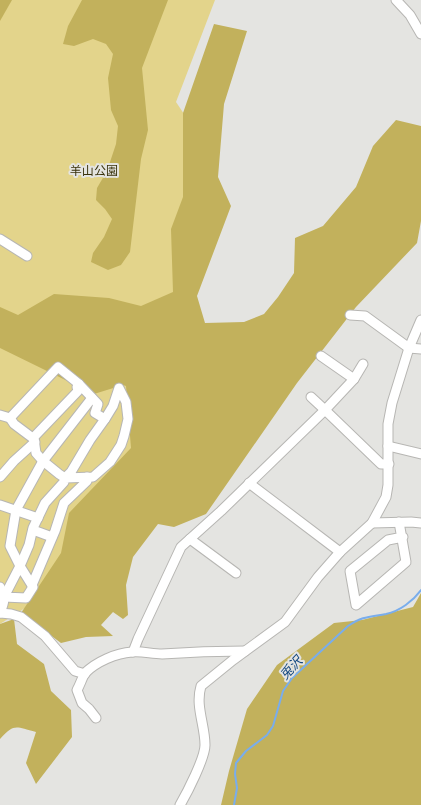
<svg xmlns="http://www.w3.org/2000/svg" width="421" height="805" font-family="'Fira Sans','Noto Sans JP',sans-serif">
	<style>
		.green { fill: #e3d48b }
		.forest { fill: #c2b15c }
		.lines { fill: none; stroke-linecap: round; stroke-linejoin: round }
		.stream { stroke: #79adec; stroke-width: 2 }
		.minor-casing { stroke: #b7b6b3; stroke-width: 11 }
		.minor { stroke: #fff; stroke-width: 9 }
		.labels { text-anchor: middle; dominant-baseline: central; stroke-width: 4; stroke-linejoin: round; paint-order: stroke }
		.park-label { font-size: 12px; fill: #38310b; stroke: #e4e4e1 }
		.water-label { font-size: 13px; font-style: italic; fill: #124780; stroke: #e4e4e1 }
	</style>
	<rect width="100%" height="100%" fill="#e4e4e1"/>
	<polygon class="green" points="0,0 215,0 176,102 184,114 187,162 163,464 25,608 0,624"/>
	<g class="forest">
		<polygon points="0,0 12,0 0,21"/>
		<polygon points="82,0 168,0 142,68 148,130 141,159 130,252 121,265 108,270 91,262 93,253 104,237 112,219 105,209 96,200 97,188 107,171 116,144 118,126 111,110 108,78 113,54 106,44 93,39 74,46 63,44 68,26"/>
		<polygon points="214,24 247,31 224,104 218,177 231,206 197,296 205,323 244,322 264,314 278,297 294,273 295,238 323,226 356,187 373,146 396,120 421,126 421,221 417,243 356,307 297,383 206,514 174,527 158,524 133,557 126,585 128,615 123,619 113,612 101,625 113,636 86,637 61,643 21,613 61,553 69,513 131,448 126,386 123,385 94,394 0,348 0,307 18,315 54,294 109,298 141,306 173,292 171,229 183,197 183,113"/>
		<polygon points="421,593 421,805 221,805 229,771 247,709 277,665 334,623 362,620 413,607"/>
		<path d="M14,619l3,25 27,20 7,27 20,19 1,27 -36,47 -10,-21 10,-31c-21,-5 -21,-9 -36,7v-115z"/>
	</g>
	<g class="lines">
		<path class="stream" d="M234,805l3,-17 -2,-14 1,-11 10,-12 21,-16 6,-9 10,-35 9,-13 56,-52c15,-10 21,-9 38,-12 14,-3 27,-13 35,-24"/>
		<defs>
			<g id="minor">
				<polyline points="396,0 410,15 421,34"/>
				<polyline points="0,239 27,256"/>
				<polyline points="350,315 365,316 409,348 421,349"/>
				<polyline points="321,356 354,379"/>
				<polyline points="311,397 325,410 354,379 363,364"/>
				<polyline points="0,415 10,418 58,367 79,384"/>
				<polyline points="10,418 14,424 34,439 36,453 43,461 59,474 65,478 93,477 110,462 121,445 124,436 128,419 126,402 119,388 113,406 105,419 90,440 71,472 65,478 64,482 45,503 33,528 29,545 20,566"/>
				<polyline points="33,438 78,391 77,387 79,384 98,404 95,413 105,419"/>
				<polyline points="388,446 421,454"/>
				<polyline points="0,477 14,461 35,442"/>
				<polyline points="249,483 340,552"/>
				<polyline points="0,505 38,518"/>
				<polyline points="399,522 406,562 356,605 350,571 388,540 403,537"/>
				<polyline points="372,523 411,522 421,523"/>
				<polyline points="33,530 52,537"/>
				<polyline points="190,539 236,573"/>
				<polyline points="20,566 10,546 16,510 43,461 92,398"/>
				<polygon points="20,566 33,587 26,598 4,597"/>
				<polyline points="32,585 55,531 64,503 87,481 87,477"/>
				<path d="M0,587c5,12 5,14 0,26"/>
				<polyline points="0,613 11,614 21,617 45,636 75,671 85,674"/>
				<polyline points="133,652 138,639 181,547 221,511 325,410 381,464 389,464"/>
				<path d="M96,718l-7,-9 -7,-6 -5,-13c3,-5 5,-12 8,-17 11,-11 31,-20 47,-21 10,-1 20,2 30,2 28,-2 55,-3 83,-3"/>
				<path d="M180,805c7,-12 25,-47 25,-60 0,-20 -10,-39 -4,-59l32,-26 52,-38 33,-45 22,-25 32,-29 14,-26 2,-12v-61l4,-21 17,-55 12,-28"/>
			</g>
		</defs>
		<use href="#minor" class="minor-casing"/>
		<use href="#minor" class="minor"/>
	</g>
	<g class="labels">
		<g class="park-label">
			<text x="94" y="171">羊山公園</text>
		</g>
		<g class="water-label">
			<text transform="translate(291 668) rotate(-47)">兎沢</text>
		</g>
	</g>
</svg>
